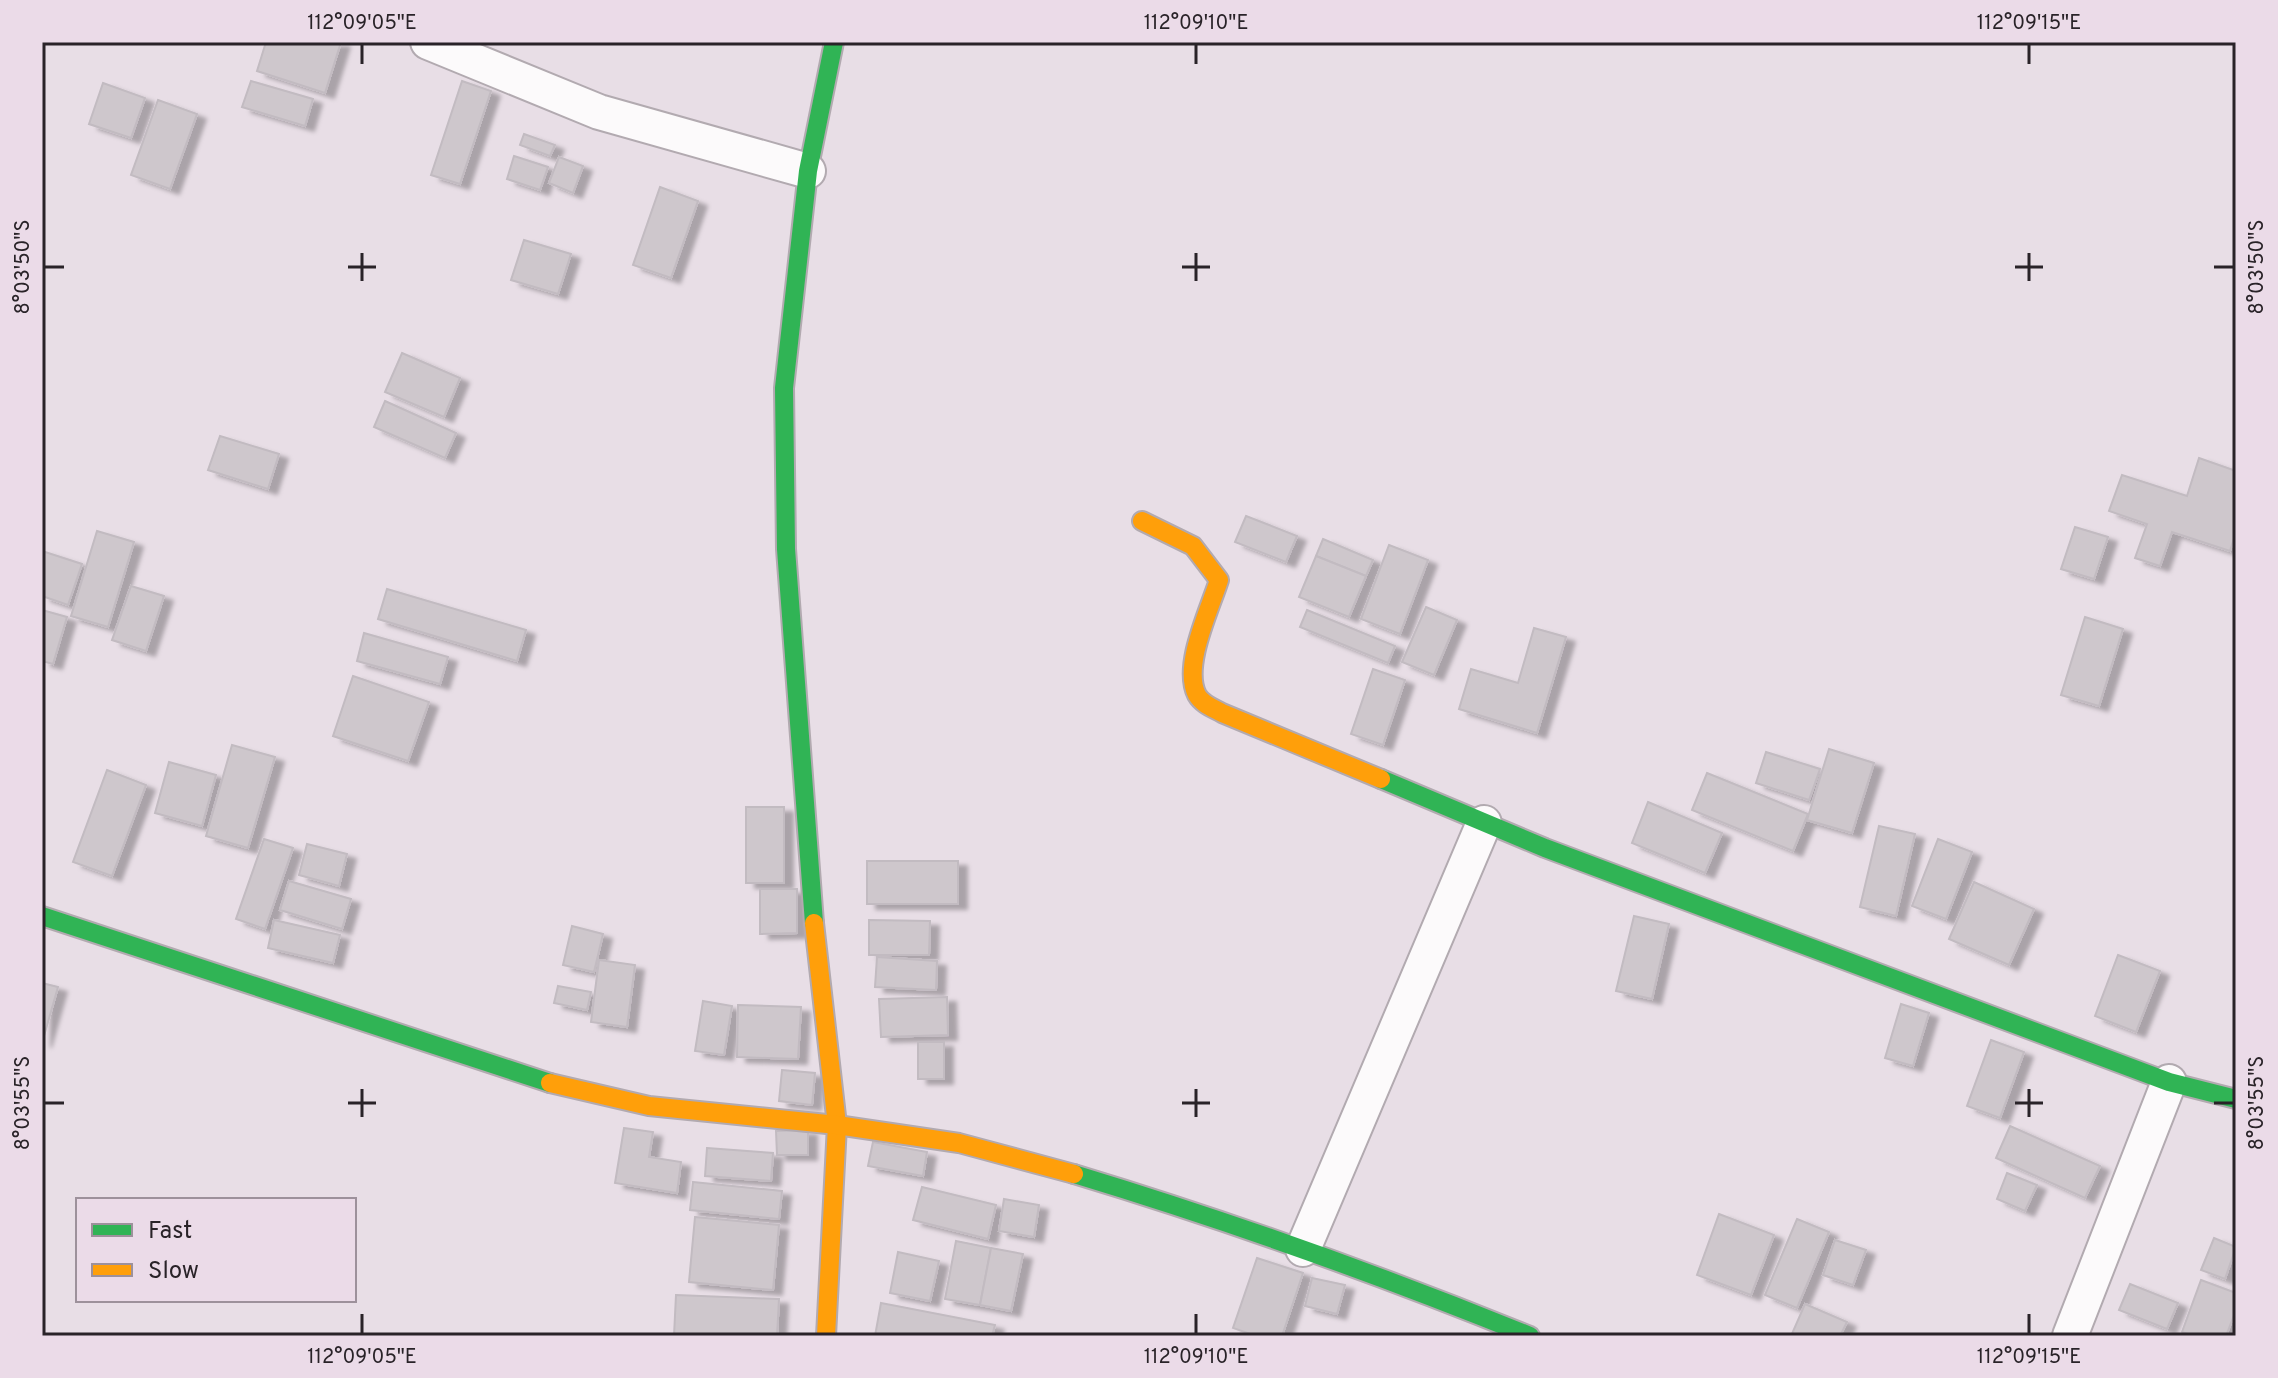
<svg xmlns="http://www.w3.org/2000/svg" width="2278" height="1378" font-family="Overpass,sans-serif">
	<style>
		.building { fill: #cec7cc; stroke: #c2bbc1; stroke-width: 2; filter: url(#shadow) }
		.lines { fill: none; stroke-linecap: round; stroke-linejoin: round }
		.street-casing { stroke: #b2aab0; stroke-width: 38 }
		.fast-casing { stroke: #b2aab0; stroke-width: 22 }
		.slow-casing { stroke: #b2aab0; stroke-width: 22 }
		.street { stroke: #fcfafb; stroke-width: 34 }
		.fast { stroke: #30b455; stroke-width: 18 }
		.slow { stroke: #ff9f0a; stroke-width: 18 }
		.ticks { fill: none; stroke: #292328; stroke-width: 3 }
		.neatline { fill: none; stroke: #292328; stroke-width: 3 }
		.ticks-label { font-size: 20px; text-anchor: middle; fill: #292328 }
	</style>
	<defs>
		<filter id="shadow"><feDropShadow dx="9" dy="5" stdDeviation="2" flood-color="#0004"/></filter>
	</defs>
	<rect width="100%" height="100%" fill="#e8dee6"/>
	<g class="building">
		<polygon points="266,42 341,42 325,93 257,71"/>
		<polygon points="251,81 313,99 305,126 242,107"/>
		<polygon points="462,81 491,91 460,184 431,175"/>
		<polygon points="103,83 145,98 131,138 89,124"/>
		<polygon points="158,100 197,114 170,189 131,175"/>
		<polygon points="524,134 555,145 550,156 520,145"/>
		<polygon points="514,156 548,167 540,190 507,179"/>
		<polygon points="559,157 583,166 573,193 549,183"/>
		<polygon points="660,187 698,201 671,278 633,265"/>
		<polygon points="524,240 571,254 558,294 511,280"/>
		<polygon points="402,353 460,378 444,417 385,392"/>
		<polygon points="385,401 456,433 445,458 374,427"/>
		<polygon points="220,436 279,454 268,489 208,470"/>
		<polygon points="2199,458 2236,471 2236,532 2230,551 2172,532 2160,566 2135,558 2147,524 2109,511 2122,475 2187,496"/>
		<polygon points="1246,516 1297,536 1286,562 1235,542"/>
		<polygon points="2075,527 2108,537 2094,579 2061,569"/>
		<polygon points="97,531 134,542 108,627 71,616"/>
		<polygon points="1323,539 1373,560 1366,576 1316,556"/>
		<polygon points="1389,545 1428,560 1400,634 1361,619"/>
		<polygon points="42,551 82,564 68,605 42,596"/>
		<polygon points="1316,556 1366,576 1349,617 1299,597"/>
		<polygon points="131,586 164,596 146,651 112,640"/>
		<polygon points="387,589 526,630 517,661 378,619"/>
		<polygon points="1426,607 1457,620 1434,675 1402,662"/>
		<polygon points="42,610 67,617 53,664 42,661"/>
		<polygon points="1307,610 1395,646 1388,663 1300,627"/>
		<polygon points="2085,617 2123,629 2099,706 2061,695"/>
		<polygon points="1534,628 1566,637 1537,733 1459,709 1471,669 1518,683"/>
		<polygon points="364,633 448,657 440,684 357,661"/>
		<polygon points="1373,669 1405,680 1383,745 1351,734"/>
		<polygon points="353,676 429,702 408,761 333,736"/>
		<polygon points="232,745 275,757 248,848 206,836"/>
		<polygon points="1829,749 1874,763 1852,833 1807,820"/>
		<polygon points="1766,752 1820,769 1809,800 1756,783"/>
		<polygon points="169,762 216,775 202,826 155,813"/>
		<polygon points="107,770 146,785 112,876 73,862"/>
		<polygon points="1707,773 1808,814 1793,851 1692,810"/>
		<polygon points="1648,802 1722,833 1705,873 1632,843"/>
		<rect x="746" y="807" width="38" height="76"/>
		<polygon points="1879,826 1915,834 1896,916 1860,907"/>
		<polygon points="264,839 293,848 265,929 236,919"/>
		<polygon points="1938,839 1972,852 1946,919 1912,906"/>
		<polygon points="307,844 347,854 339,886 299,875"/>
		<rect x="867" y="861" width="91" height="43"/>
		<polygon points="289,881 351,899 342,929 280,910"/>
		<polygon points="1974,882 2034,909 2009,965 1949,939"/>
		<polygon points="760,889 797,889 797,933 760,934"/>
		<polygon points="1634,916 1669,924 1652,999 1616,991"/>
		<polygon points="274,920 340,935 333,963 268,948"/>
		<polygon points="869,920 930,921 929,955 869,955"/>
		<polygon points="572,926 603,934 594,972 563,965"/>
		<polygon points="2118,955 2160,971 2136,1032 2095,1016"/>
		<polygon points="877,957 937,961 936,990 875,987"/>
		<polygon points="599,960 635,965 627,1027 591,1022"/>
		<polygon points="42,983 58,987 42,1043"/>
		<polygon points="558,986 591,992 587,1010 554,1003"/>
		<polygon points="947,997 948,1035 881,1037 879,999"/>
		<polygon points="703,1001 732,1006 724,1055 695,1051"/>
		<polygon points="1901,1004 1929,1013 1913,1066 1885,1058"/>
		<polygon points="738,1005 801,1007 798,1059 737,1057"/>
		<polygon points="1991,1040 2024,1052 2000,1118 1967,1106"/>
		<rect x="918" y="1042" width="26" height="37"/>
		<polygon points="782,1070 815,1073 812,1105 779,1101"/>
		<polygon points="2010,1126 2100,1166 2085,1198 1996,1158"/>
		<polygon points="624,1128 653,1132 649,1157 681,1162 677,1193 615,1183"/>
		<polygon points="808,1130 808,1155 777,1155 776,1131"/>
		<polygon points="873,1142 927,1152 923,1176 868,1166"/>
		<polygon points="707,1148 773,1153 771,1181 705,1176"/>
		<polygon points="2007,1173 2037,1185 2025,1211 1997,1199"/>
		<polygon points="693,1182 782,1191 779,1219 690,1210"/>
		<polygon points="922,1187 996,1205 988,1239 913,1220"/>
		<polygon points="1004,1199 1039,1205 1034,1237 999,1231"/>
		<polygon points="1719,1214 1774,1235 1751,1295 1697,1275"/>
		<polygon points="695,1217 779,1225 773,1290 689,1282"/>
		<polygon points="1797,1219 1829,1232 1797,1308 1765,1295"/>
		<polygon points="2214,1238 2236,1247 2225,1279 2201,1270"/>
		<polygon points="1835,1240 1866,1250 1853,1285 1823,1275"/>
		<polygon points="956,1241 991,1248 980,1305 945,1299"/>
		<polygon points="991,1248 1023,1254 1011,1311 980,1305"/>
		<polygon points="898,1252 939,1261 930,1301 890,1293"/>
		<polygon points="1257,1258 1303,1273 1282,1336 1256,1336 1233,1328"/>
		<polygon points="1312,1278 1345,1285 1337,1314 1305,1306"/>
		<polygon points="2201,1280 2236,1293 2236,1310 2226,1336 2193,1336 2182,1332"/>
		<polygon points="2130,1284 2178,1303 2167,1329 2119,1310"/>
		<polygon points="676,1295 779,1299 777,1336 674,1336"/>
		<polygon points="881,1303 995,1325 992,1336 875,1336"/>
		<polygon points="1805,1304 1847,1322 1840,1336 1791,1336"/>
	</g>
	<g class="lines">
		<defs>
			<g id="street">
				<polyline points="428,42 599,112 808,171"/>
				<polyline points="1303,1249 1484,823"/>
				<polyline points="2070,1336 2169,1082"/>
			</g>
			<g id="fast">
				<polyline points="1381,779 1545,848 2169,1082 2236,1099"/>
				<polyline points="42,916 550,1083"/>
				<polyline points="814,923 786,549 784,388 808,171 834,42"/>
				<path d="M1074,1174c155,47 306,101 456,162"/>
			</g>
			<g id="slow">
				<path d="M1142,521l51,25 26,34c-9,29 -37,86 -22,115 5,9 16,13 25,18l159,66"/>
				<polyline points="814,923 837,1125 826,1336"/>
				<polyline points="550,1083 649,1106 837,1125 959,1143 1074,1174"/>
			</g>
		</defs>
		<use href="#street" class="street-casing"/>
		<use href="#fast" class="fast-casing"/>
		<use href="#slow" class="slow-casing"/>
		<use href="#street" class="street"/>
		<use href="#fast" class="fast"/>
		<use href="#slow" class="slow"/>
	</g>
	<path class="ticks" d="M362,44v20M1196,44v20M2029,44v20M362,253v28M1196,253v28M2029,253v28M44,267h20M348,267h28M1182,267h28M2015,267h28M2214,267h20M362,1089v28M1196,1089v28M2029,1089v28M44,1103h20M348,1103h28M1182,1103h28M2015,1103h28M2214,1103h20M362,1314v20M1196,1314v20M2029,1314v20"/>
	<rect width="2278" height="1378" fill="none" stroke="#ebdbe8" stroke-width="88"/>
	<rect x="76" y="1198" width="280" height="104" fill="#ebdbe8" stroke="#9d919b" stroke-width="2"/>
	<rect x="92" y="1224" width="40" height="12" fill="#30b455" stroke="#9d919b" stroke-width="2"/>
	<text x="148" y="1238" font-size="24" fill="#292328">Fast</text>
	<rect x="92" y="1264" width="40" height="12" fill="#ff9f0a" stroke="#9d919b" stroke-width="2"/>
	<text x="148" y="1278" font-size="24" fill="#292328">Slow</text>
	<rect x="44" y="44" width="2190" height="1290" class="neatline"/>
	<g class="ticks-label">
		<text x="362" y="29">112°09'05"E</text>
		<text x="1196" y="29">112°09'10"E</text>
		<text x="2029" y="29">112°09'15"E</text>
		<text transform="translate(22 267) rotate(-90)" y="7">8°03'50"S</text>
		<text transform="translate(2256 267) rotate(-90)" y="7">8°03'50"S</text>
		<text transform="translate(22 1103) rotate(-90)" y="7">8°03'55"S</text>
		<text transform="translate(2256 1103) rotate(-90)" y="7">8°03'55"S</text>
		<text x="362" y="1363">112°09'05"E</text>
		<text x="1196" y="1363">112°09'10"E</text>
		<text x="2029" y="1363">112°09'15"E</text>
	</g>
</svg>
